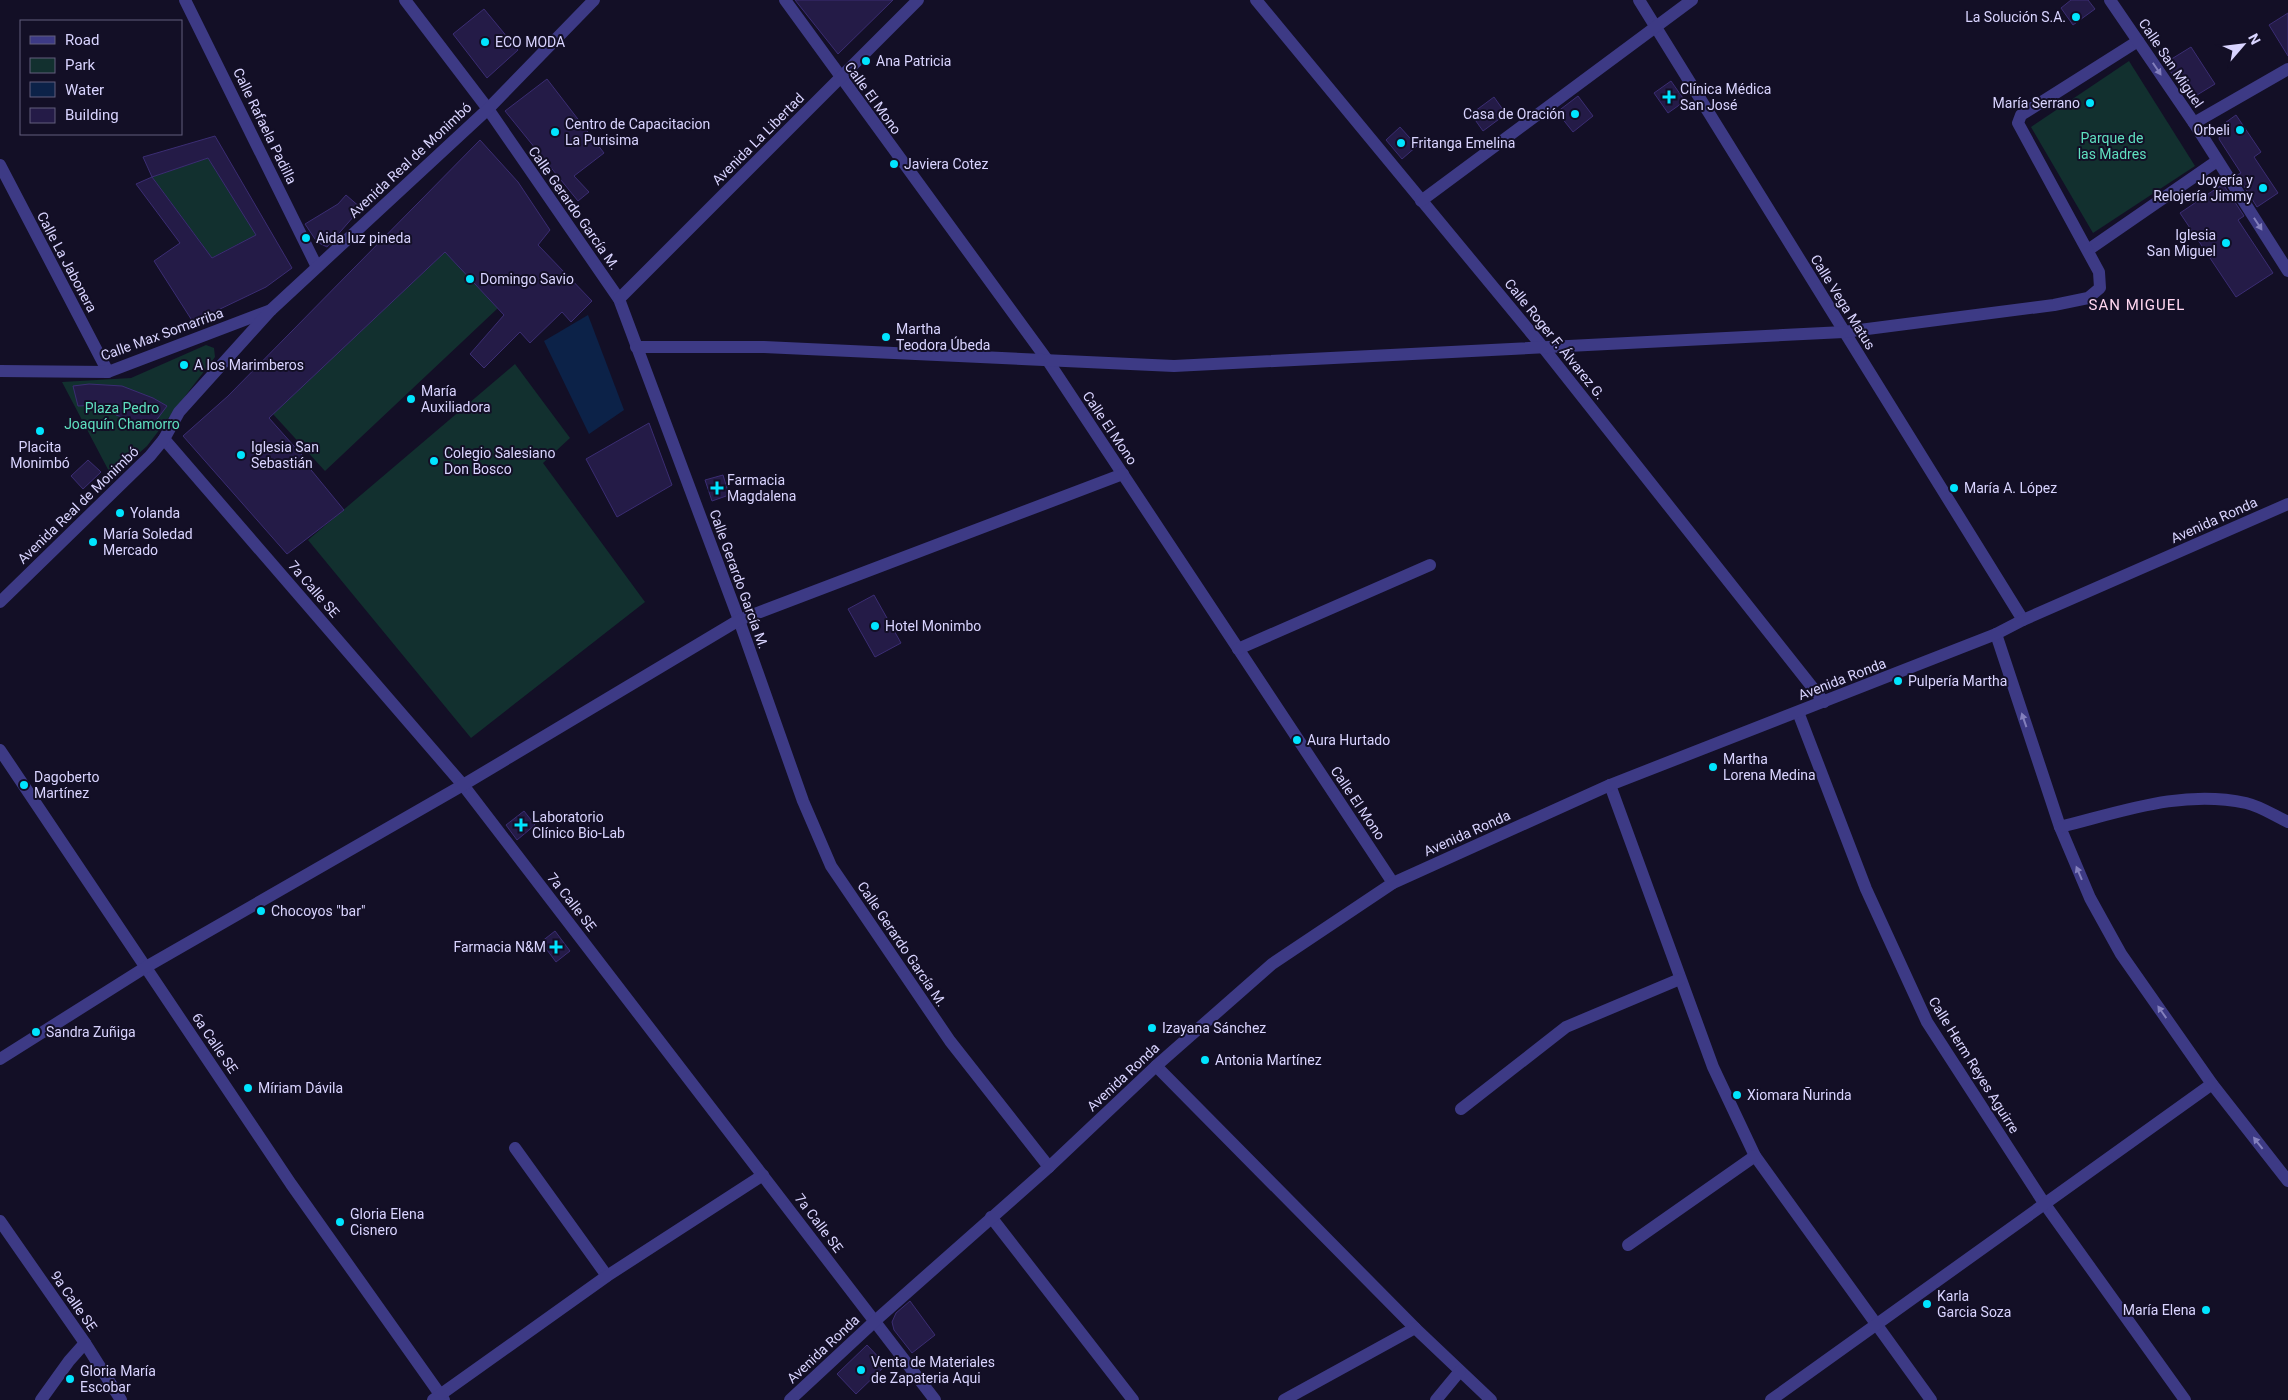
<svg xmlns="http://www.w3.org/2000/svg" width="2288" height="1400" font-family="Roboto,sans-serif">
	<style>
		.green { fill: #12302f }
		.water { fill: #0c2248 }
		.building { fill: #241b47; stroke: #3b2d73; fill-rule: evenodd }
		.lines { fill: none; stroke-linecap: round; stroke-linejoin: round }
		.minor { stroke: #3d3a85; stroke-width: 12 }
		.tertiary { stroke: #3d3a85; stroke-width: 12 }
		.oneway { fill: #837fbc }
		.poi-dot { fill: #00e5ff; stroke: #130f26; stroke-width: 2 }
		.labels { text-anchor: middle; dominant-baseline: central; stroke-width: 4; stroke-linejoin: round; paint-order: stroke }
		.poi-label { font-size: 14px; fill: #d9d4ff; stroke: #130f26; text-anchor: start }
		.street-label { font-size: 14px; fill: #d9d4ff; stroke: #130f26 }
		.park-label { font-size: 14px; fill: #5fe0c0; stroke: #130f26 }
		.neighbourhood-label { font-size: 15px; letter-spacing: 1px; fill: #ffd6f0; stroke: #130f26 }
	</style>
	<rect width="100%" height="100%" fill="#130f26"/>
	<g class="green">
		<polygon points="2129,61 2195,166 2093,233 2031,127"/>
		<polygon points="208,158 258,237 243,246 240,243 212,258 152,177"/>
		<polygon points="445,252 498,308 325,471 273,414"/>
		<polygon points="206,345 214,348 215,357 147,446 112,477 62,382 131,378"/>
		<polygon points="515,364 570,438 543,463 645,602 471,738 308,540"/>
	</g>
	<polygon class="water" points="588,315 624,410 589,434 544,341"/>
	<g class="building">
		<polygon points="795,0 893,0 838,54"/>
		<polygon points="2071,0 2088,0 2095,9 2073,25 2061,8"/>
		<polygon points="484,9 518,50 487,78 453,34"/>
		<polygon points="2288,13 2288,56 2269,25"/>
		<polygon points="2191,47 2215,84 2197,95 2183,91 2165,63"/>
		<polygon points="547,79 604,153 574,176 589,192 578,201 505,111"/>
		<polygon points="1671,81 1685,101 1668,113 1654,93"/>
		<polygon points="1578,96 1593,116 1573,132 1557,112"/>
		<polygon points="1494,97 1506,114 1483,131 1471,114"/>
		<polygon points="2236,115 2261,152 2254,157 2278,193 2257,207 2237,175 2241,173 2219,139 2222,125"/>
		<polygon points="1400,127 1417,146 1402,159 1386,140"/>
		<path d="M215,136l77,132 -26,19 -73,35 -39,-61 26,-18 -44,-59 16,-7 -9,-20zM208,158l48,77 -44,23 -60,-81z"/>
		<polygon points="480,140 518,182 550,230 538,245 592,301 571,322 562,312 530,343 520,332 484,368 470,354 504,315 445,252 269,418 309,463 307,465 344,510 287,554 183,436 228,396"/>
		<polygon points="2223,184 2244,216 2238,220 2273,273 2236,297 2180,213"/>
		<polygon points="346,195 361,208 327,247 317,242 305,224 338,204"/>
		<polygon points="89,384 122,386 153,398 167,406 149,430 128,419 116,415 118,404 78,406 73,386"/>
		<polygon points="649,423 672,485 617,517 586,459"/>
		<polygon points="88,460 101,472 83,489 71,476"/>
		<polygon points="723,475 729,495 712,501 705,480"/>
		<polygon points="874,595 901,643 875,657 848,609"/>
		<polygon points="524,811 535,825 517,840 506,825"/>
		<polygon points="555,931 570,951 556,962 541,942"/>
		<polygon points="910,1301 935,1335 912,1353 894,1330 892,1322 896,1313"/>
		<polygon points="867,1345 886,1365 856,1394 837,1374"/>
	</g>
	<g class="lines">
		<g class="minor">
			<polyline points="185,0 317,267"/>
			<polyline points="405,0 488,109 619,299 739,620 803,801 831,866 950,1041 1049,1167"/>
			<polyline points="785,0 1048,361 1393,883"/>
			<polyline points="1256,0 1542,346 1824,702"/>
			<polyline points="1639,0 2023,620"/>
			<polyline points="2194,123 2288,69"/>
			<polyline points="0,165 108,372"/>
			<polyline points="1421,201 1692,0"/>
			<polyline points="2088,250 2217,161"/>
			<polyline points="619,299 918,0"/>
			<polyline points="636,347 764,347 1174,366 1844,332 2054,305 2088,298 2100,288 2099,272 2018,123 2021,115 2138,41"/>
			<polyline points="0,371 108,372 271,310"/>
			<polyline points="164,439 463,785 935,1400"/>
			<polyline points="1996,634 2060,827 2090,898 2121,954 2212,1084 2288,1181"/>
			<polyline points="1238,649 1430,565"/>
			<polyline points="1798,712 1866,889 1927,1022 2044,1203 2185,1400"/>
			<polyline points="0,750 291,1184 444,1400"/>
			<polyline points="1610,785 1713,1067 1755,1156 1931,1400"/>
			<path d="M2060,827c61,-15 122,-38 186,-24 14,3 29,13 42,19"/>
			<polyline points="0,1059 146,967 463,785 739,620 1123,474"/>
			<polyline points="1156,1066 1415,1328 1491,1400"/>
			<polyline points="1461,1109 1566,1027 1680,979"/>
			<polyline points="515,1148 607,1276"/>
			<polyline points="991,1217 1133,1400"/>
			<polyline points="0,1221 85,1343 121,1400"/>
			<polyline points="1628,1245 1755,1156"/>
			<polyline points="41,1400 69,1361 85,1343"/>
			<polyline points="433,1400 607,1276 763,1175"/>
			<polyline points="790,1400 875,1321 1049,1167 1156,1066 1272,964 1393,883 1610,785 1996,634 2023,620 2288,504"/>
			<polyline points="1284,1400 1415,1328"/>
			<polyline points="1436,1400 1460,1371"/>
			<polyline points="1771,1400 2212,1084"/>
		</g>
		<g class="tertiary">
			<polyline points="2110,0 2194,123 2288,271"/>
			<polyline points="0,602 150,456 164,439 179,412 271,310 488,109 594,0"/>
		</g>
	</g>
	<defs><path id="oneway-solid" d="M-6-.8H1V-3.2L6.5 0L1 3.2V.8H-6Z" transform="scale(1.25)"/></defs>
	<g class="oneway">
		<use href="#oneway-solid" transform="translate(2157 69) rotate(56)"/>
		<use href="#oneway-solid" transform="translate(2258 224) rotate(57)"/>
		<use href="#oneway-solid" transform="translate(2024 720) rotate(-109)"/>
		<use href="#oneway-solid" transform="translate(2079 873) rotate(-113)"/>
		<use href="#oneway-solid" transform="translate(2162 1012) rotate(-125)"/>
		<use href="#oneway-solid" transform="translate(2258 1143) rotate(-128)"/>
	</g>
	<g class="poi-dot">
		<circle cx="2076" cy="17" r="5"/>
		<circle cx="485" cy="42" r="5"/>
		<circle cx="866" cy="61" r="5"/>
		<path d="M1666.5 89.5h5v5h5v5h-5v5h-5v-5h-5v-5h5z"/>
		<circle cx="2090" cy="103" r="5"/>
		<circle cx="1575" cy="114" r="5"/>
		<circle cx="2240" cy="130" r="5"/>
		<circle cx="555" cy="132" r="5"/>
		<circle cx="1401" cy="143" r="5"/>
		<circle cx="894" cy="164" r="5"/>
		<circle cx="2263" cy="188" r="5"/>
		<circle cx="306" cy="238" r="5"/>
		<circle cx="2226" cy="243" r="5"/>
		<circle cx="470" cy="279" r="5"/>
		<circle cx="886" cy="337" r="5"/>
		<circle cx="184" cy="365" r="5"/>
		<circle cx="411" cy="399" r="5"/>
		<circle cx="40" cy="431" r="5"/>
		<circle cx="241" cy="455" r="5"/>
		<circle cx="434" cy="461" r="5"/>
		<path d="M714.5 480.5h5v5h5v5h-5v5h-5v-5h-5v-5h5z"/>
		<circle cx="1954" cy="488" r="5"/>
		<circle cx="120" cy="513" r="5"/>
		<circle cx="93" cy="542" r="5"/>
		<circle cx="875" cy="626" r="5"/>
		<circle cx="1898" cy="681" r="5"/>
		<circle cx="1297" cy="740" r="5"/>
		<circle cx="1713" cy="767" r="5"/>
		<circle cx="24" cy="785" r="5"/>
		<path d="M518.5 817.5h5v5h5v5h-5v5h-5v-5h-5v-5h5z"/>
		<circle cx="261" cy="911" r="5"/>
		<path d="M553.5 939.5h5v5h5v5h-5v5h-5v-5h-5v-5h5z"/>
		<circle cx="1152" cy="1028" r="5"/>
		<circle cx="36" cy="1032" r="5"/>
		<circle cx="1205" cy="1060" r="5"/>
		<circle cx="248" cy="1088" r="5"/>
		<circle cx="1737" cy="1095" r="5"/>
		<circle cx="340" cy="1222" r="5"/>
		<circle cx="1927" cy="1304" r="5"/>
		<circle cx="2206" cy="1310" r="5"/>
		<circle cx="861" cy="1370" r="5"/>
		<circle cx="70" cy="1379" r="5"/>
	</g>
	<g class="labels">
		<g class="poi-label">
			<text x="2066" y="17" text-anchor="end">La Solución S.A.</text>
			<text x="495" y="42">ECO MODA</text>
			<text x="876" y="61">Ana Patricia</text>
			<text x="1680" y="89">Clínica Médica<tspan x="1680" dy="16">San José</tspan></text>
			<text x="2080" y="103" text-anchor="end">María Serrano</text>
			<text x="1565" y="114" text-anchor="end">Casa de Oración</text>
			<text x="565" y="124">Centro de Capacitacion<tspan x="565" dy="16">La Purisima</tspan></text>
			<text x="2230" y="130" text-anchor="end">Orbeli</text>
			<text x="1411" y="143">Fritanga Emelina</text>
			<text x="904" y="164">Javiera Cotez</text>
			<text x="2253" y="180" text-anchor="end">Joyería y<tspan x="2253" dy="16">Relojería Jimmy</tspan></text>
			<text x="2216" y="235" text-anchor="end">Iglesia<tspan x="2216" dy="16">San Miguel</tspan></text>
			<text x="316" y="238">Aida luz pineda</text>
			<text x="480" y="279">Domingo Savio</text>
			<text x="896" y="329">Martha<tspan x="896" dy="16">Teodora Úbeda</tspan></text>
			<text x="194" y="365">A los Marimberos</text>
			<text x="421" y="391">María<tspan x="421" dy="16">Auxiliadora</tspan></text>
			<text x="40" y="447" text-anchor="middle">Placita<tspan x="40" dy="16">Monimbó</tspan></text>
			<text x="251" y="447">Iglesia San<tspan x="251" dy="16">Sebastián</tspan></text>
			<text x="444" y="453">Colegio Salesiano<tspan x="444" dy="16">Don Bosco</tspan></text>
			<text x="727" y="480">Farmacia<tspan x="727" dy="16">Magdalena</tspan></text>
			<text x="1964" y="488">María A. López</text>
			<text x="130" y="513">Yolanda</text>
			<text x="103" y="534">María Soledad<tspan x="103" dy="16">Mercado</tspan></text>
			<text x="885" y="626">Hotel Monimbo</text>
			<text x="1908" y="681">Pulpería Martha</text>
			<text x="1307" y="740">Aura Hurtado</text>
			<text x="1723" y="759">Martha<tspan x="1723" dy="16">Lorena Medina</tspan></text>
			<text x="34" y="777">Dagoberto<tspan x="34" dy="16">Martínez</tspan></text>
			<text x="532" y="817">Laboratorio<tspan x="532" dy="16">Clínico Bio-Lab</tspan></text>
			<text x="271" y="911">Chocoyos "bar"</text>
			<text x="546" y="947" text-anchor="end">Farmacia N&amp;M</text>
			<text x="1162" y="1028">Izayana Sánchez</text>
			<text x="46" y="1032">Sandra Zuñiga</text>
			<text x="1215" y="1060">Antonia Martínez</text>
			<text x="258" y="1088">Míriam Dávila</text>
			<text x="1747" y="1095">Xiomara Ñurinda</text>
			<text x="350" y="1214">Gloria Elena<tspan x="350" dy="16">Cisnero</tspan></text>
			<text x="1937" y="1296">Karla<tspan x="1937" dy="16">Garcia Soza</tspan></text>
			<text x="2196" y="1310" text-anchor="end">María Elena</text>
			<text x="871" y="1362">Venta de Materiales<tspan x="871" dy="16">de Zapateria Aqui</tspan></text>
			<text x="80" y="1371">Gloria María<tspan x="80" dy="16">Escobar</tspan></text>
		</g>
		<g class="street-label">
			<text transform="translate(2171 63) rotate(56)">Calle San Miguel</text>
			<text transform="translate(873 98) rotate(54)">Calle El Mono</text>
			<text transform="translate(265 126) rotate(64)">Calle Rafaela Padilla</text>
			<text transform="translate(758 139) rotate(-45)">Avenida La Libertad</text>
			<text transform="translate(410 160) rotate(-43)">Avenida Real de Monimbó</text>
			<text transform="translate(574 208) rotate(55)">Calle Gerardo García M.</text>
			<text transform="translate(67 262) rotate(62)">Calle La Jabonera</text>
			<text transform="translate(1843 302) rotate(58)">Calle Vega Matus</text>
			<text transform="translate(162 334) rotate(-20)">Calle Max Somarriba</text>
			<text transform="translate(1555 339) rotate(51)">Calle Roger F. Álvarez G.</text>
			<text transform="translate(1110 428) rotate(56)">Calle El Mono</text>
			<text transform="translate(78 505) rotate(-44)">Avenida Real de Monimbó</text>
			<text transform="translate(2214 520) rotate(-24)">Avenida Ronda</text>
			<text transform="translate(739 579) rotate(70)">Calle Gerardo García M.</text>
			<text transform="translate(314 589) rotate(49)">7a Calle SE</text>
			<text transform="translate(1842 679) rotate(-21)">Avenida Ronda</text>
			<text transform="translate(1358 803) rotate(56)">Calle El Mono</text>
			<text transform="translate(1467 833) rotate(-24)">Avenida Ronda</text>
			<text transform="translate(572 902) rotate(52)">7a Calle SE</text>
			<text transform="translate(902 944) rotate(56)">Calle Gerardo García M.</text>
			<text transform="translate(215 1043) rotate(56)">6a Calle SE</text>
			<text transform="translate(1974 1065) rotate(58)">Calle Herm Reyes Aguirre</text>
			<text transform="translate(1123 1077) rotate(-43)">Avenida Ronda</text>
			<text transform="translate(819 1223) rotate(53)">7a Calle SE</text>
			<text transform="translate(74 1301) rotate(55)">9a Calle SE</text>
			<text transform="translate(823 1349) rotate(-43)">Avenida Ronda</text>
		</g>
		<g class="park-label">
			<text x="2112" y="138">Parque de<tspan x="2112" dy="16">las Madres</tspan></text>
			<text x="122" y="408">Plaza Pedro<tspan x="122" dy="16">Joaquín Chamorro</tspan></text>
		</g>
		<g class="neighbourhood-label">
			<text x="2137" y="305">SAN MIGUEL</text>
		</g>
	</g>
	<rect x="20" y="20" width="162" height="115" fill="#130f26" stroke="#625e7d"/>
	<rect x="30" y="36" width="25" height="8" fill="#3d3a85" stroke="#625e7d"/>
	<text x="65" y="45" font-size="15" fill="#d9d4ff">Road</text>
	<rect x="30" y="58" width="25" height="15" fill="#12302f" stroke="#625e7d"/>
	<text x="65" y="70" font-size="15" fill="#d9d4ff">Park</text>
	<rect x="30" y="82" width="25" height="15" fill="#0c2248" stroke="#625e7d"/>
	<text x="65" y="95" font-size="15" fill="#d9d4ff">Water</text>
	<rect x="30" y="108" width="25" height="15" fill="#241b47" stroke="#625e7d"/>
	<text x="65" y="120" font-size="15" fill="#d9d4ff">Building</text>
	<g transform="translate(2243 45) rotate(62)" stroke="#130f26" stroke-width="4" paint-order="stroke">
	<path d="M0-4L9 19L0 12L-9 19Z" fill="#d9d4ff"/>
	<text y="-8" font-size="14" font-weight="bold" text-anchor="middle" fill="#d9d4ff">N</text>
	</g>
</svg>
